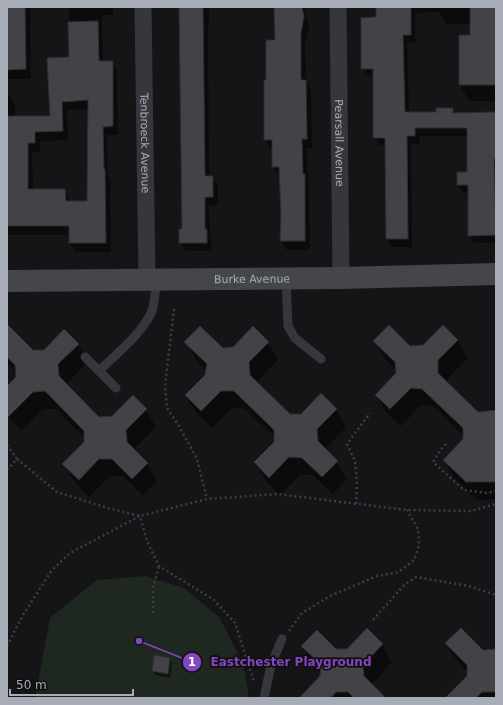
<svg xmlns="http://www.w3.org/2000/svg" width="503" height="705" font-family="'DejaVu Sans',sans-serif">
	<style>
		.green { fill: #1f2721 }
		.shadow { fill: #0007; fill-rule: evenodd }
		.building { fill: #424247; stroke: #2f2f33; fill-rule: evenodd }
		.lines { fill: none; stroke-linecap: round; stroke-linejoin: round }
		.path { stroke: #3c3e43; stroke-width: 2.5; stroke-dasharray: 2 3; stroke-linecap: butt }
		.service { stroke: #36373c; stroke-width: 9 }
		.minor { stroke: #36373c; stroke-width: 17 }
		.secondary { stroke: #44464c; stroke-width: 22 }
		.labels { text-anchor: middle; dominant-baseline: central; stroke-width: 3.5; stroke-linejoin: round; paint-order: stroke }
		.street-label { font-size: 11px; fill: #a8acb7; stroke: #101012 }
		.leader { fill: none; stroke: #8446bd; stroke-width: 1.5 }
		.callout-dot { fill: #8446bd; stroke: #101012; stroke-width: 1.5 }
		.mark-label { font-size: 12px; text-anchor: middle; font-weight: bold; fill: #fff }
		.callout-label { font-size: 12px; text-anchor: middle; font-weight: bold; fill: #8446bd; stroke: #101012; stroke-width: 3.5; stroke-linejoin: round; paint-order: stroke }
	</style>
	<rect width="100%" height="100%" fill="#151517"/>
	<polygon class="green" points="145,576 184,588 220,618 243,664 249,698 35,698 50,618 97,580"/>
	<g class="shadow">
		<polygon points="7,7 30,7 31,79 7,79"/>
		<path d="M69,7h44v8h-11l1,47h9l5,9 1,64h-11l1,42 2,3 1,72h-36l-5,-9v-8h-63v-139h3l5,9v12h36l19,-59zM89,109l-1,93h-18l-5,-12h-32l-1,-38h8v-11l28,-1 -1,-30z"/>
		<polygon points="180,7 209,7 209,22 208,22 209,177 213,177 218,186 218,205 209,205 210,236 211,239 212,251 185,251 180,242 183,230"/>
		<polygon points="275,7 304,7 309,26 305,43 306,81 311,90 312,148 307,148 308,181 309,184 310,250 287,250 281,241 282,215 281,176 279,176 273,167 273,149 271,149 265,140 267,81 276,41"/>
		<polygon points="377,7 496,7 496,101 469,101 460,85 471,36 471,24 446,24 439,12 415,13 415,43 407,43 409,113 437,113 453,109 455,113 496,113 496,243 474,243 469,235 469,193 463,193 458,185 468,173 468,136 420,136 419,144 411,144 412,247 392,247 387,239 386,145 379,145 374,137 374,76 366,76 362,68 377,18"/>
		<polygon points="7,333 33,351 44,351 78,344 88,362 68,382 68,387 99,418 112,417 146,410 156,427 135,448 136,452 147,464 157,481 143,496 123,476 110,476 89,497 74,481 64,464 85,442 85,438 56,409 43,409 22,431 7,415 7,387 17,377 17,373 7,363"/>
		<polygon points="457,340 467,358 448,378 448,383 478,413 491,411 496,406 496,499 477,500 454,478 444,460 464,439 464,436 433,406 421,405 401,426 386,412 376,395 397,374 396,370 385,359 375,341 410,347 423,346"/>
		<polygon points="186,342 222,349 268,343 278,360 259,380 259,385 289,415 302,415 336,409 346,427 327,447 327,452 337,462 347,479 333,494 313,475 300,475 280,495 265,480 255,463 275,442 275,437 245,409 232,408 212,428 196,413 186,396 206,375 207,371 196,360"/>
		<polygon points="446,644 482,651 495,650 496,648 496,698 448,698 468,677 468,672 457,661"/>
		<polygon points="382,645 392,662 373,683 373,686 385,698 301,698 321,677 321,672 313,664 302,646 336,650 347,650"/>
		<polygon points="170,659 172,663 170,678 156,675 153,671"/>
	</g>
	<g class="building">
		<polygon points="7,7 25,7 26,69 7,70"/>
		<polygon points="179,7 203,7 205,176 213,176 213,197 205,197 205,229 207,229 207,243 179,243 179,229 182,229"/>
		<polygon points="274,7 302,7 304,16 301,33 301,80 306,80 307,139 302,139 303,174 305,174 305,241 280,241 281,215 279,167 272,167 272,140 264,140 264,80 266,80 266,40 275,40"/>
		<polygon points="376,7 411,7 411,35 403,35 405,112 436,112 436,108 453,108 453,113 496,112 496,159 494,159 496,235 468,236 468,185 457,185 457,172 467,172 467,128 415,128 415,136 407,136 408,239 386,239 385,138 373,138 373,69 361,69 361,18 376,17"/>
		<polygon points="470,7 496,7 496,85 459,85 459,35 470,35"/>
		<path d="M98,21l1,40h14v65l-10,1 1,42h1l1,74h-37v-17h-62v-110h43l-3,-58 22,-1 -1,-35zM88,100l-1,101h-21l-1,-12h-37v-46h7v-11l28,-1 -1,-29z"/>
		<polygon points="7,324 33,350 44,350 64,329 79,344 58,364 59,376 99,417 112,416 133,395 147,409 126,430 127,442 148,463 132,479 112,459 99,459 79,480 62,464 84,442 84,431 45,391 33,392 7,418 7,386 16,377 15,365 7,357"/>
		<polygon points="389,325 410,346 423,345 443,325 458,340 438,360 438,373 478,412 496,410 496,482 466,482 443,460 463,439 463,428 422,389 411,388 390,409 375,395 396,373 395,362 373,341"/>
		<polygon points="200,326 223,348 233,347 253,326 269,342 249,362 250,375 290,414 301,414 321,393 337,409 317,429 318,441 338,461 322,477 302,458 289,457 269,478 254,462 274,442 274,430 234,391 221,391 201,411 185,395 205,375 207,364 184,342"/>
		<polygon points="367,628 383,644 363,665 364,676 386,698 354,698 348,692 336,692 331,698 299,698 320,676 321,665 301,646 317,630 336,649 347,649"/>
		<polygon points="461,628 483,650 496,649 496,692 482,692 476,698 445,698 467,676 467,665 445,643"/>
		<polygon points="154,655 170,658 168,674 152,671"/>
	</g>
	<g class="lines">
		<g class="path">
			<polyline points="174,309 165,386 167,408 179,426 197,459 207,499"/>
			<polyline points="446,444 441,449 433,462 464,490 487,493 496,491"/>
			<polyline points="7,445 17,459"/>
			<polyline points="7,470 17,459 57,492 111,509 140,516 207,499 277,494 407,510 471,511 496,504"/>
			<polyline points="356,504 357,482 355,461 347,444 370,413"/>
			<polyline points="153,613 153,588 159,566"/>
			<polyline points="373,620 405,584 416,577 469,586 496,595"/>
			<polyline points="289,631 302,613 330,596 377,576 399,572 414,560 419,545 418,529 407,510"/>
			<polyline points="7,646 23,615 52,570 70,553 140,516 147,541 159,566 214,600 235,623 254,682"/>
		</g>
		<g class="service">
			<polyline points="286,279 288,326 295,338 321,359"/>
			<polyline points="85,357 99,371"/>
			<path d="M116,388l-17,-17c17,-17 43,-37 53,-60 3,-9 3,-22 5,-31"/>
			<polyline points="264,698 271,665 282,639"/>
		</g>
		<g class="minor">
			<path id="s1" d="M143,7l4,273"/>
			<path id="s2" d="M338,7l3,271"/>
		</g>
		<path class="secondary" id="s3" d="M7,281l334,-3 155,-4"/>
	</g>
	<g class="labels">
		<g class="street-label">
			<text stroke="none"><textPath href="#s1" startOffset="136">Tenbroeck Avenue</textPath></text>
			<text stroke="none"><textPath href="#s2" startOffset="136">Pearsall Avenue</textPath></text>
			<text stroke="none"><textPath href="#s3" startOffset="245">Burke Avenue</textPath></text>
		</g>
	</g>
	<path class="leader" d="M139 641L192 662"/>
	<g class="callout-dot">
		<circle cx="139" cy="641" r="4"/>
		<circle cx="192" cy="662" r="10"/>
	</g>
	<g class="mark-label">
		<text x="192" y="666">1</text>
	</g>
	<g class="callout-label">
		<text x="291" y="666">Eastchester Playground</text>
	</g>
	<rect width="503" height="705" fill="none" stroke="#a8acb7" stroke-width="16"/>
	<path d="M10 689v6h123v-6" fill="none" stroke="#a8acb7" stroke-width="2"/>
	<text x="16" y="689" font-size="12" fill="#a8acb7" stroke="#101012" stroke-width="3" paint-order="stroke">50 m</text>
</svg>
